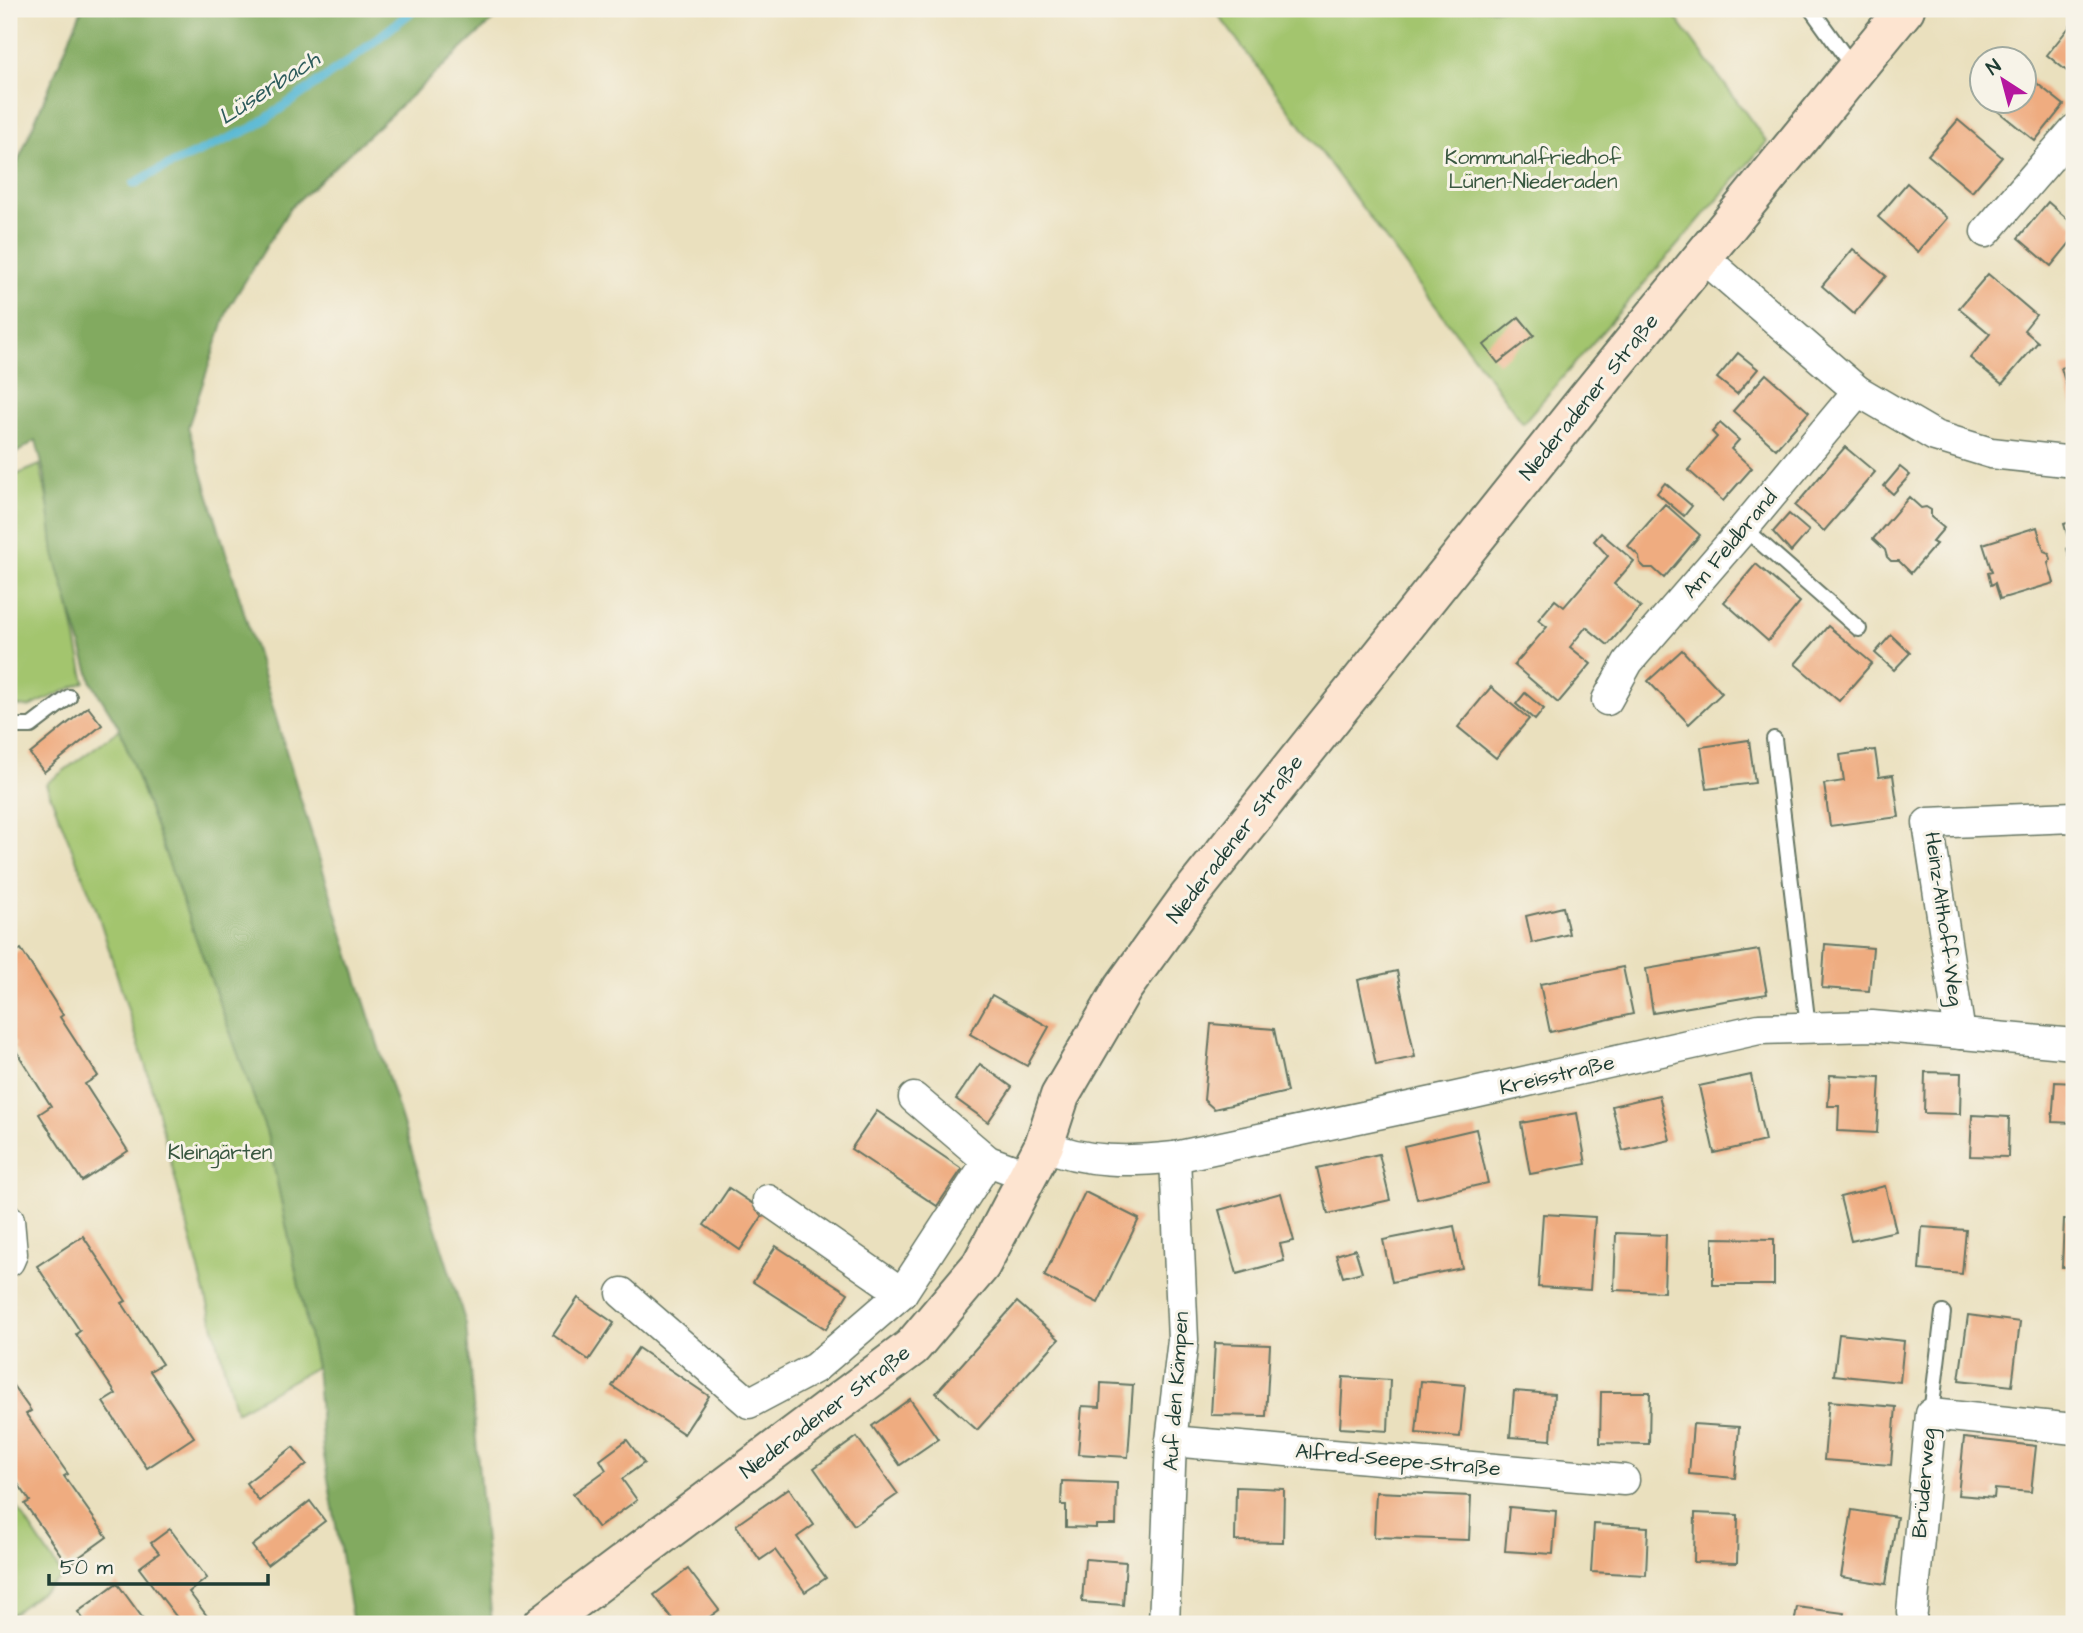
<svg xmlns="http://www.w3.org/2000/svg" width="2083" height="1633" font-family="'Architects Daughter',sans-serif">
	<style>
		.green { fill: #a3c56e; stroke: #618151; stroke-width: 2 }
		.forest { fill: #82aa61; stroke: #50744a; stroke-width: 2 }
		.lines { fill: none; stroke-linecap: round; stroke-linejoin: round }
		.stream { stroke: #56b8d4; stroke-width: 9 }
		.building { fill: #efac80 }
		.lane-casing { stroke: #667664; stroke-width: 18 }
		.street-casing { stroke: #667664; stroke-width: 33 }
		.secondary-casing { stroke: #667664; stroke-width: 42 }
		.lane { stroke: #fff; stroke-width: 14 }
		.street { stroke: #fff; stroke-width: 30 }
		.secondary { stroke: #fde4d0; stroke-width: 38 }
		.labels { text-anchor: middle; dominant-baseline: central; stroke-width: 6; stroke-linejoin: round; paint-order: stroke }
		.park-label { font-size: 21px; fill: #395840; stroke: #f7f3e8 }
		.street-label { font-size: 21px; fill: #1f3d34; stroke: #f7f3e8 }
		.water-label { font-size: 23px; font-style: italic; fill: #2d5c5c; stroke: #f7f3e8 }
	</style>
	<rect width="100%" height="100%" fill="#f7f3e8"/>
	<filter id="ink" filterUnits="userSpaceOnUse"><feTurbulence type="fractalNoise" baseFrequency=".0143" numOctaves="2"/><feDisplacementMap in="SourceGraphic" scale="14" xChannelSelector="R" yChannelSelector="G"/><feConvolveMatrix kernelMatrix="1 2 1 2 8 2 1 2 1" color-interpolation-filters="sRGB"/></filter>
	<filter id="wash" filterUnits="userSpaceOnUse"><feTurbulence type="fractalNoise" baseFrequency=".00686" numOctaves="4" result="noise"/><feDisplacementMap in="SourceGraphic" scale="28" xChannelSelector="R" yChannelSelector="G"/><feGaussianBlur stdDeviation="1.57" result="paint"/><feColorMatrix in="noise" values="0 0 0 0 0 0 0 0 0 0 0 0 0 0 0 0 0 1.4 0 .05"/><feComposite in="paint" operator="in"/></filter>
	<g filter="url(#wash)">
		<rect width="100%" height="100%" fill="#eae0be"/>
		<g class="green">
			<polygon points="1214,9 1669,9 1767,142 1523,423"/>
			<polygon points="40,465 85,682 29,707 9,705 9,478"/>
			<polygon points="120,729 267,1133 316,1367 236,1412 148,1074 97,911 46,784"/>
			<polygon points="12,1500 63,1576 9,1616 9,1502"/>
		</g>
		<polygon class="forest" points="82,9 505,9 290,208 228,309 188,427 299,794 466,1324 492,1624 353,1624 323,1450 316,1367 267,1134 120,729 92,683 54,554 45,476 36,440 9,458 9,183"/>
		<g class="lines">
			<polyline class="stream" points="134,184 153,173 254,127 349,61 415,9"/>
		</g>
		<g id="blocks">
			<g class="building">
				<polygon points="2074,21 2074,77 2047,55"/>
				<polygon points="2024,73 2064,105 2035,141 1989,104 1991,102 2024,102"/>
				<polygon points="1958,120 2002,157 1972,192 1928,155"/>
				<polygon points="1907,183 1947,218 1918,252 1878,217"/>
				<polygon points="2048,202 2074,225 2074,238 2051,266 2018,238"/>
				<polygon points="1853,249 1886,276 1854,314 1822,286"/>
				<polygon points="1988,274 2036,315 2024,330 2038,342 2002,384 1970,358 1990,334 1959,308"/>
				<polygon points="1519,317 1534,335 1498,363 1484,345"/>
				<polygon points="1738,353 1758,369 1737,394 1717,378"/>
				<polygon points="2074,364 2074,411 2061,368"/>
				<polygon points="1766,374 1809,412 1776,449 1733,411"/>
				<polygon points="1720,423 1739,440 1731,449 1752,468 1723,501 1688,470 1717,437 1712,432"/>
				<polygon points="1845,447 1875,472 1824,531 1795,506"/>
				<polygon points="1900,467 1910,475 1893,494 1884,486"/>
				<polygon points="1665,483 1692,506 1684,516 1657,493"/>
				<polygon points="1909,497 1921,508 1926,507 1931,510 1931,517 1944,528 1932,542 1936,544 1911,573 1899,561 1891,561 1887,557 1885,550 1873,539"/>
				<polygon points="1665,504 1700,535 1664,578 1653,568 1645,568 1640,563 1639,556 1628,546"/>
				<polygon points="1789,514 1809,531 1791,552 1773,532"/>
				<polygon points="2074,521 2074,558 2069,556 2067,549 2070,544 2064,524"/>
				<polygon points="2037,527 2044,551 2049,553 2051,559 2048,563 2054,583 2000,599 1995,583 1991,585 1988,573 1992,572 1983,544"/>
				<polygon points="1601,533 1634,561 1614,584 1641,607 1608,645 1586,627 1570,647 1591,664 1558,703 1514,665 1547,627 1538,620 1555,600 1564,607 1608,556 1594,541"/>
				<polygon points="1756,564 1800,602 1768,641 1724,602"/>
				<polygon points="1828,626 1872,663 1839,701 1795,664"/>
				<polygon points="1891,635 1910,653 1894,670 1875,653"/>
				<polygon points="1682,650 1722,693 1689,724 1648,681"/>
				<polygon points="1491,687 1529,719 1496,758 1458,727"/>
				<polygon points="1525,693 1544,709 1535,720 1516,704"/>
				<polygon points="88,707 102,725 44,772 30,754"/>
				<polygon points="1749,740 1755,783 1707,789 1701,747"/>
				<polygon points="1875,750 1879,777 1893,775 1899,817 1830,826 1824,784 1844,781 1840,755"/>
				<polygon points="9,865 16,874 9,880"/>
				<polygon points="1563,907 1569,934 1532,943 1526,916"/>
				<polygon points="1825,944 1873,948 1869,991 1822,988"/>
				<polygon points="21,949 63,1015 60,1017 98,1076 85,1084 128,1151 82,1181 39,1114 51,1106 13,1046 16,1045 9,1034 9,956"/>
				<polygon points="1759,950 1767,994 1653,1013 1646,969"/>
				<polygon points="1623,967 1633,1014 1550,1032 1540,984"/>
				<polygon points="1397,971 1415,1057 1376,1065 1358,980"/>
				<polygon points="992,995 1049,1027 1027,1066 970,1034"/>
				<polygon points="1211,1024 1274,1029 1287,1092 1214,1109 1204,1100"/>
				<polygon points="980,1064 1012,1087 988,1122 956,1099"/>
				<polygon points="1925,1072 1961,1073 1960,1114 1924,1113"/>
				<polygon points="1751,1075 1765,1141 1714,1153 1699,1086"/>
				<polygon points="1830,1075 1880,1077 1877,1133 1838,1131 1839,1106 1828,1106"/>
				<polygon points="2055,1082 2074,1083 2074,1123 2052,1122"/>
				<polygon points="1659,1095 1670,1140 1623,1151 1612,1106"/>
				<polygon points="877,1111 962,1169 937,1206 851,1149"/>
				<polygon points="1577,1113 1586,1164 1530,1174 1521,1123"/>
				<polygon points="1972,1115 2009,1117 2008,1157 1970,1156"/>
				<polygon points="1476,1129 1488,1183 1417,1199 1404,1146"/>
				<polygon points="1379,1154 1390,1200 1328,1214 1317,1168"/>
				<polygon points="1885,1186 1896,1231 1851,1241 1840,1197"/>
				<polygon points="729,1188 765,1212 740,1250 704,1225"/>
				<polygon points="1085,1192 1139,1219 1098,1303 1044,1276"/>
				<polygon points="1281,1193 1294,1241 1280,1244 1284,1261 1237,1274 1219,1210"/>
				<polygon points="1543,1214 1595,1217 1590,1290 1538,1287"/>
				<polygon points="2064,1219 2074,1219 2074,1267 2062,1267"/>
				<polygon points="1454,1226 1462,1268 1392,1282 1383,1240"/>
				<polygon points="1922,1227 1966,1230 1962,1274 1919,1270"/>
				<polygon points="1616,1233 1666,1235 1664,1292 1614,1290"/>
				<polygon points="83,1236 126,1301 122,1303 162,1364 150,1371 194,1437 147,1468 103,1402 116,1394 76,1334 80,1331 37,1266"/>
				<polygon points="1713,1238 1774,1239 1774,1285 1713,1285"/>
				<polygon points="776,1246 848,1293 826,1329 753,1282"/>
				<polygon points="1355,1249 1362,1272 1343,1277 1336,1255"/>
				<polygon points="578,1298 614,1323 589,1360 553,1335"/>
				<polygon points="1017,1302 1059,1339 977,1430 936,1393"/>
				<polygon points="1968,1315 2020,1322 2012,1386 1959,1380"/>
				<polygon points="1839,1334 1904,1341 1900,1382 1834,1375"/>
				<polygon points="1215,1343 1270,1345 1266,1416 1211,1415"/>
				<polygon points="638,1348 709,1396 684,1434 612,1386"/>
				<polygon points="1343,1377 1390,1380 1388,1431 1340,1428"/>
				<polygon points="9,1380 31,1411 26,1414 68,1474 64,1476 107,1537 68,1565 25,1504 30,1501 9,1471"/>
				<polygon points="1421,1381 1465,1385 1460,1437 1416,1433"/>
				<polygon points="1101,1383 1133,1385 1128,1457 1078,1454 1082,1406 1100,1407"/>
				<polygon points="1514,1391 1554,1394 1551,1440 1510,1437"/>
				<polygon points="1601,1392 1650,1392 1649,1444 1600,1443"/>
				<polygon points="910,1399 938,1439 900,1465 872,1426"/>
				<polygon points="1829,1401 1896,1407 1891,1465 1824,1460"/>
				<polygon points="1693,1424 1739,1427 1735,1478 1689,1474"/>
				<polygon points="857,1437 898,1494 854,1525 814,1468"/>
				<polygon points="1964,1438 2036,1446 2031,1492 1995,1489 1994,1498 1958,1495"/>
				<polygon points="627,1440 644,1463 622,1479 637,1500 598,1528 573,1494 606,1470 600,1460"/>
				<polygon points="293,1447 307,1464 259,1501 246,1483"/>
				<polygon points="1062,1481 1117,1483 1116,1525 1096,1525 1096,1528 1066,1527 1066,1505 1061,1505"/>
				<polygon points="1236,1487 1284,1489 1283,1542 1235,1541"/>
				<polygon points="789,1488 814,1525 797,1537 826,1578 805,1592 775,1550 760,1560 736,1525"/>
				<polygon points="1376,1492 1471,1496 1469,1540 1374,1537"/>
				<polygon points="310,1501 325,1521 267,1565 252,1546"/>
				<polygon points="1509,1507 1556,1511 1553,1554 1505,1551"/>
				<polygon points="1852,1510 1897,1517 1886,1584 1841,1577"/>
				<polygon points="1695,1513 1738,1515 1737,1563 1694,1562"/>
				<polygon points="1594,1524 1648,1527 1646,1575 1591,1572"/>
				<polygon points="170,1529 207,1578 189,1592 213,1624 182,1624 139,1568 159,1553 151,1543"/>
				<polygon points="1085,1559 1126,1562 1123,1605 1082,1602"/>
				<polygon points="688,1569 719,1610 700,1624 676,1624 654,1595"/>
				<polygon points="117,1583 147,1624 87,1624 78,1612"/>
				<polygon points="1797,1607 1844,1613 1842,1624 1794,1624"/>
			</g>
		</g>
	</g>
	<g filter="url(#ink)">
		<use href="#blocks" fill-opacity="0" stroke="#667664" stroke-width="2"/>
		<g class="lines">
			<defs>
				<g id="lane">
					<polyline points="1811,9 1854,69"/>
					<polyline points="1744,528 1859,629"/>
					<polyline points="9,726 31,726 69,697"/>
					<polyline points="1774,739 1808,1027"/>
					<polyline points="1931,1414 1943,1313"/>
				</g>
				<g id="street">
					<polyline points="1986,232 2074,130"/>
					<polyline points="1703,257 1858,391 1935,436 1991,453 2074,462"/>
					<polyline points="1607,700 1628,662 1744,528 1858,391"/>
					<polyline points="1960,1034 1928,823 2074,817"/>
					<polyline points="914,1098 988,1161 1029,1176"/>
					<path d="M1044,1145c41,18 87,17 131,12l277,-59 307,-69 113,-3 202,18"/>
					<polyline points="768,1200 902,1293 988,1161"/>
					<polyline points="9,1220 12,1254 9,1261"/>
					<polyline points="622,1293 749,1403 815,1368 902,1293"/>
					<polyline points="1171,1441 1624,1480"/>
					<polyline points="1912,1612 1931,1414 2074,1429"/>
					<polyline points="1164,1624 1171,1441 1183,1340 1175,1157"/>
				</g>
				<polyline id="secondary" points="543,1624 912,1347 981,1265 1044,1145 1060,1096 1123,988 1187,899 1584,402 1905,9"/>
			</defs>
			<use href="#lane" class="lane-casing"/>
			<use href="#street" class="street-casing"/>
			<use href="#secondary" class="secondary-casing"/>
			<use href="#lane" class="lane"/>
			<use href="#street" class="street"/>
			<use href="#secondary" class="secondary"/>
		</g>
	</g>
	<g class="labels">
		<g class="park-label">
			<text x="1533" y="157">Kommunalfriedhof<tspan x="1533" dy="24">Lünen-Niederaden</tspan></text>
			<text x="220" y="1152">Kleingärten</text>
		</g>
		<g class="street-label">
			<text transform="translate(1589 397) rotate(-51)">Niederadener Straße</text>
			<text transform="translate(1730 544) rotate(-50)">Am Feldbrand</text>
			<text transform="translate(1235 839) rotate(-52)">Niederadener Straße</text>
			<text transform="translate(1944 919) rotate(82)">Heinz-Althoff-Weg</text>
			<text transform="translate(1557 1075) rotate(-13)">Kreisstraße</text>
			<text transform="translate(1176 1391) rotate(-86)">Auf den Kämpen</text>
			<text transform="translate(825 1412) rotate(-37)">Niederadener Straße</text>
			<text transform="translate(1398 1460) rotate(5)">Alfred-Seepe-Straße</text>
			<text transform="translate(1924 1483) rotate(-85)">Brüderweg</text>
		</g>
		<g class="water-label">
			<text transform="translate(269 88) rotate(-33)">Lüserbach</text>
		</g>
	</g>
	<rect width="2083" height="1633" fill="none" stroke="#f7f3e8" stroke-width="35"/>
	<g transform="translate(2003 80) rotate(324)"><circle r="33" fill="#f7f3e8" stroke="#a1aaa0" stroke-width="2"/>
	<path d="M0-5L12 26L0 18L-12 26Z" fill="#b5179e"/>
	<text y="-10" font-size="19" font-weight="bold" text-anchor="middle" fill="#1f3d34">N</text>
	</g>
	<path d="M49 1574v10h219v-10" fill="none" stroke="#1f3d34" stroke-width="3.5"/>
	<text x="60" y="1574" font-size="21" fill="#1f3d34" stroke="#f7f3e8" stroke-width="5" paint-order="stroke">50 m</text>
</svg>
